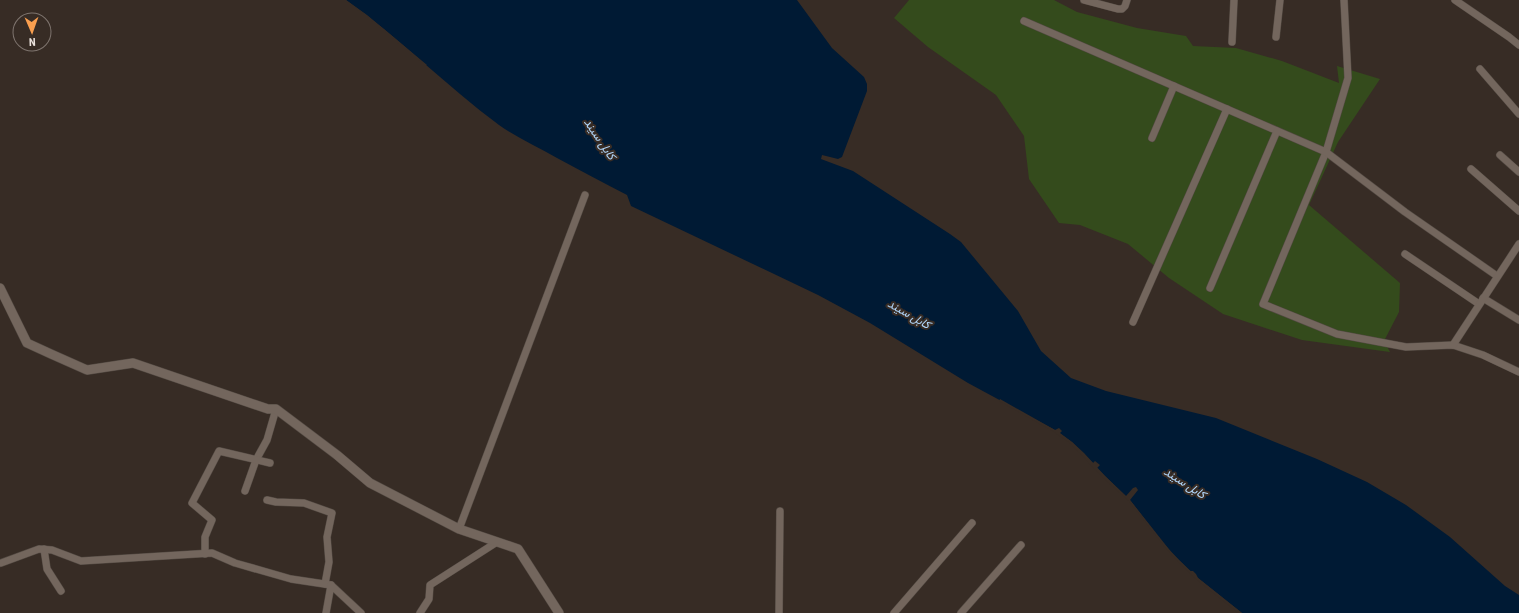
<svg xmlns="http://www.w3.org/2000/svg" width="1519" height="613" font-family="'Roboto Condensed',Vazirmatn,sans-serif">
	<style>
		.green { fill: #344b1c }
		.water { fill: #001a34 }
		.pier { fill: #372c25 }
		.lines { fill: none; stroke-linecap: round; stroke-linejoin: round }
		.minor-casing { stroke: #534a43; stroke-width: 8 }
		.tertiary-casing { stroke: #534a43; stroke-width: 10 }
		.minor { stroke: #73665d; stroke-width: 7 }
		.tertiary { stroke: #73665d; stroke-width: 9 }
		.labels { text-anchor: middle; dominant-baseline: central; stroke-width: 4; stroke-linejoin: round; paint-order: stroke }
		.water-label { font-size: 12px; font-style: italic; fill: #b0d6fa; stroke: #372c25 }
	</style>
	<rect width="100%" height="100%" fill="#372c25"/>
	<polygon class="green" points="909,0 1054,0 1077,12 1137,28 1186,36 1193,46 1236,48 1282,61 1339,83 1337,66 1380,79 1338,142 1309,205 1400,283 1399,312 1384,341 1390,352 1302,340 1223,314 1169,278 1128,244 1080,225 1059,223 1029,179 1024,136 996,95 928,47 894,18"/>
	<path class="water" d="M346,0h451l35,48 32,29 3,7v7l-25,66 -4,2 -16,-4 -1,4 32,12 97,63 11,8 57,69 23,40 30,27 35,13 110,27 101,41 50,23 39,23 44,32 55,49 14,9v18h-277l-44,-35 -19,-18 -15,-16 -34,-44 -25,-24 -21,-23 -12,-11 -17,-12 -87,-47 -98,-60 -52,-28 -187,-89 -4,-11c-24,-12 -47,-25 -70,-37 -19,-11 -40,-20 -58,-33 -53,-39 -99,-87 -153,-125z"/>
	<g class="pier">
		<polygon points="344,0 346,0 367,15 427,65 425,66 366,16"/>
		<polygon points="1000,399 1055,430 1059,428 1062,431 1060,433 1072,442 1093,463 1095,461 1100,465 1097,468 1105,476 1126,496 1133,488 1136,487 1138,490 1130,500 1172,553 1190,571 1193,571 1196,574 1198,578 1242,613 1238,613 1232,608 1197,580 1178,562 1163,545 1129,501 1103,478 1071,444 1054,432 999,401"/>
	</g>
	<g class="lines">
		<defs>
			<g id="minor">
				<polyline points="1084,0 1118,9 1122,9 1125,6 1127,0"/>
				<polyline points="1344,0 1348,78 1326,152 1263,304 1337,334 1406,347 1453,345 1483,355 1519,372"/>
				<polyline points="1455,0 1509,37 1519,45"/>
				<polyline points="1024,21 1326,152 1405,212 1497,276"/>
				<polyline points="1276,37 1280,0"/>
				<polyline points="1232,42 1234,0"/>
				<polyline points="1480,69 1519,114"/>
				<polyline points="1152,138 1174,86"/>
				<polyline points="1500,155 1519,172"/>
				<polyline points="1471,169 1519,211"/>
				<polyline points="1405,254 1479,304"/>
				<polyline points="1210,288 1277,131"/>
				<polyline points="1483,298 1519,320"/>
				<polyline points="1133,322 1227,109"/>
				<polyline points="1453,345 1519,244"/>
				<polyline points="245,491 256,460 267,440 276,409"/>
				<polyline points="267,500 276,502 304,503 332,513 327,537 329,562 325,584"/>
				<polyline points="459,529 585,195"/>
				<polyline points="44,549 47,569 61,591"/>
				<polyline points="205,554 205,537 212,520 192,503 219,451 270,463"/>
				<polyline points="1,563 39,549 52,550 81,561 212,553 235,563 291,579 331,585"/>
				<polyline points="326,613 331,585 361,613"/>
				<polyline points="420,613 429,599 430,585 497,542"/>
				<polyline points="779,613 780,511"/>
				<polyline points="894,613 972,523"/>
				<polyline points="961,613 1021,545"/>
			</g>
			<polyline id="tertiary" points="0,288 27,343 51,354 87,370 133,363 268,409 276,409 337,455 370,483 459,529 518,549 559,613"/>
		</defs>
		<use href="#minor" class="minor-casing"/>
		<use href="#tertiary" class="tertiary-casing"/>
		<use href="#minor" class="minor"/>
		<use href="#tertiary" class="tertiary"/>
	</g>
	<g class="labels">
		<g class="water-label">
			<text transform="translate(600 139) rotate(56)">کابل سيند</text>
			<text transform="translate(909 314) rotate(30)">کابل سيند</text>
			<text transform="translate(1185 483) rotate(33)">کابل سيند</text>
		</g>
	</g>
	<g transform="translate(32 32) rotate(178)"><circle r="19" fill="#372c25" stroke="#7f756f"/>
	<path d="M0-3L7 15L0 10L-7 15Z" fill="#fa9f4f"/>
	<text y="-6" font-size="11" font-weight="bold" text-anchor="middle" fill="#eae2dd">N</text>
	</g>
</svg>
